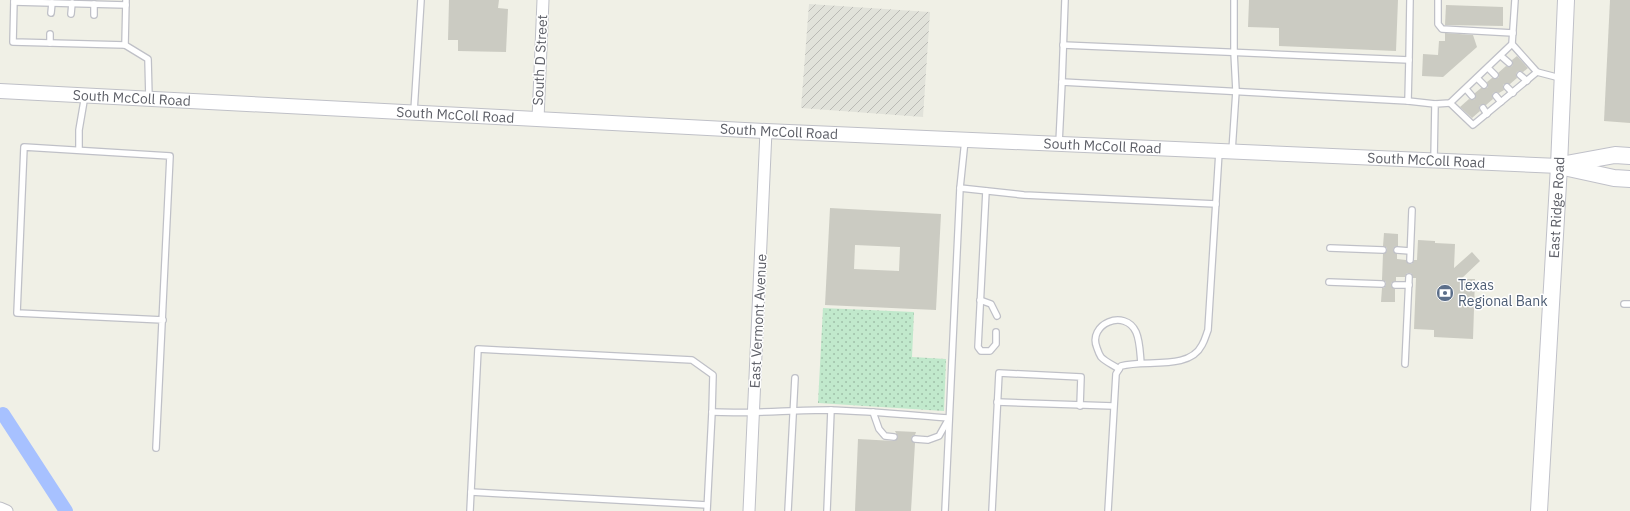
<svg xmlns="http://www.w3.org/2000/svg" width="1630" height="511" font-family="'IBM Plex Sans',sans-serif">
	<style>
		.industrial { fill: url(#industrial-furrows) }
		.grass { fill: url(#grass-dots) }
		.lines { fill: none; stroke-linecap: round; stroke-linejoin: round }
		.canal { stroke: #a7c1ff; stroke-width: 14 }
		.building { fill: #cbcbc2; fill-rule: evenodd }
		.service-casing { stroke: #bfc0c7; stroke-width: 8 }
		.minor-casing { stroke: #bfc0c7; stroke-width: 13 }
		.tertiary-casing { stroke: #bfc0c7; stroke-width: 16 }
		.secondary-casing { stroke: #c0c1c9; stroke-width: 18 }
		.service { stroke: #fff; stroke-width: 5.5 }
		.minor { stroke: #fff; stroke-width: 11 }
		.tertiary { stroke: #fff; stroke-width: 14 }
		.secondary { stroke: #fff; stroke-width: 16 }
		.labels { text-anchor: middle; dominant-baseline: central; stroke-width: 3; stroke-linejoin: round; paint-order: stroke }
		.street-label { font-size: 14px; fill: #5d5f67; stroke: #fff }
		.service-label { font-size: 14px; fill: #4e5e75; stroke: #fff; text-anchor: start }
	</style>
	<defs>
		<pattern id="industrial-furrows" width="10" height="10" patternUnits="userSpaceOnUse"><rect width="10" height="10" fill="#e1e2da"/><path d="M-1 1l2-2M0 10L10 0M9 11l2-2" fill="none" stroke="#babab5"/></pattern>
		<pattern id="grass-dots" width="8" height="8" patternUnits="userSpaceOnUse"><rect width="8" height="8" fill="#c1e9cc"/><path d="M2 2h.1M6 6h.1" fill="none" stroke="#a0c0a9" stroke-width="1.8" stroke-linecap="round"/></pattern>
	</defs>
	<rect width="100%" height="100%" fill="#f0f0e6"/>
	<polygon class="industrial" points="809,4 930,12 923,117 801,108"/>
	<polygon class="grass" points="823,308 914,312 912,357 946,359 944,411 818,403"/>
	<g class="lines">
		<polyline class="canal" points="3,414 66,511"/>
	</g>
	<g class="building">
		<polygon points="449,0 499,0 498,8 508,9 506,52 458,51 458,40 448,40"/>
		<polygon points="1249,0 1398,0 1396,51 1279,46 1279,28 1248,27"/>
		<polygon points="1610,0 1630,0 1630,123 1604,121"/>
		<polygon points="1446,5 1503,7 1503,26 1445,25"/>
		<polygon points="1445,33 1473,35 1477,47 1443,77 1422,76 1423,54 1438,55 1439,41 1445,41"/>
		<polygon points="1517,56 1528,68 1523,72 1520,71 1517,72 1516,75 1517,78 1510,84 1504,84 1503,86 1504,90 1499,93 1496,92 1493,93 1492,96 1493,99 1486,105 1480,105 1479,108 1480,111 1472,118 1460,107 1469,99 1472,100 1475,99 1475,93 1481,88 1487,88 1488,86 1487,82 1492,78 1498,78 1499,76 1498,73 1506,66 1509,67 1512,66 1513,63 1512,60"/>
		<path d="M830,208l111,6 -5,96 -111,-5zM855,245l45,2 -1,24 -45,-2z"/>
		<polygon points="1384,233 1398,234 1398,246 1394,247 1393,251 1397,254 1397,259 1406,260 1409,264 1412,264 1414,260 1417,260 1418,240 1435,241 1435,243 1455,244 1454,268 1472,252 1480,261 1461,279 1475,279 1473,339 1434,337 1434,330 1414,329 1416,278 1413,278 1411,273 1407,273 1405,277 1396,277 1396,281 1391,283 1392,287 1395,289 1395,302 1381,302 1382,288 1384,288 1386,285 1386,282 1382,280 1383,254 1387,251 1387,248 1383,246"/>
		<polygon points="895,431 916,432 915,435 912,436 911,439 915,443 911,511 855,511 858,439 894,441 898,437"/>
	</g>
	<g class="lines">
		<defs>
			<g id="service">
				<polyline points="14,0 13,42 125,45 148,59 149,98"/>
				<polyline points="1438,0 1438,24 1442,29 1513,33"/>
				<polyline points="14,2 126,5"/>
				<polyline points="51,13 52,3"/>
				<polyline points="71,14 72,3"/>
				<polyline points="94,15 94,4"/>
				<polyline points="50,43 50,34"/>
				<polyline points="1512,44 1537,72 1560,78"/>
				<polyline points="125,45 126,0"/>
				<polyline points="1063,45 1409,60 1410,0"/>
				<polyline points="1501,56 1509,63"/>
				<polyline points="1488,68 1495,75"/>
				<polyline points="1520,75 1527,81"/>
				<polyline points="1477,78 1484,85"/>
				<polyline points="1062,82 1065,0"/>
				<polyline points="1507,87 1513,93"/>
				<polyline points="1466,89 1472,96"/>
				<polyline points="1496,96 1501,102"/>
				<polyline points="1408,101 1435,104"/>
				<polyline points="1450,103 1473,125 1537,72"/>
				<polyline points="1483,108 1487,114"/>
				<polyline points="414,111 421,0"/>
				<polyline points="1059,143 1062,82 1408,101 1409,60"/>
				<polyline points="79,150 79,130 85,95"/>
				<polyline points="1232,151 1236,91 1234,52 1234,0"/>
				<polyline points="1434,160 1435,104 1450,103 1512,44 1515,0"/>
				<polyline points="960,188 1024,195 1216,204"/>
				<polyline points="986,191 978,347 981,351 990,351 996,344 996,332"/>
				<polyline points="1330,248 1383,250"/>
				<polyline points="1397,250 1410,251"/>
				<polyline points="1410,260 1412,210"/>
				<polyline points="1329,282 1382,284"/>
				<polyline points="1395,285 1409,285"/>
				<polyline points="980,300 991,304 997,316"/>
				<polyline points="1624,304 1630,304"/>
				<polyline points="1405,364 1409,277"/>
				<path d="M1119,369c-6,-4 -13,-7 -18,-12 -2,-3 -3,-6 -4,-9 -10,-24 28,-40 39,-16 4,9 4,21 5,31"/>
				<polyline points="997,402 1113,406"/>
				<path d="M712,412c39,2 78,-2 117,-2 40,1 80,5 120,8"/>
				<polyline points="873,412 879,429 885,436 894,437"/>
				<polyline points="915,439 928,440 939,436 948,420"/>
				<polyline points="156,448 170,156 24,147 17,313 163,320"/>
				<polyline points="471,492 707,505"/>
				<polyline points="470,511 478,349 692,360 713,375 712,412 707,511"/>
				<polyline points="788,511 795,378"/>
				<polyline points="827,511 831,410"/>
				<polyline points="945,511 960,188 965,140"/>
				<polyline points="992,511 999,373 1081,377 1080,406"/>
				<path d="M1108,511l8,-137 5,-8c24,-7 68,5 81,-21 3,-5 4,-10 6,-15l11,-178"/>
			</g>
			<g id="minor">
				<polyline points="538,119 543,0"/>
				<polyline points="0,508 7,511"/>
				<polyline points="749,511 766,131"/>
			</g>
			<g id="tertiary">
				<path id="s1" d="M0,91l766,40 793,35"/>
			</g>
			<g id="secondary">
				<polyline points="1566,164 1615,155 1630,156"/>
				<polyline points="1559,166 1614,178 1630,179"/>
				<path id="s2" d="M1539,511l20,-345 7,-166"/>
			</g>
		</defs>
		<use href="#service" class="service-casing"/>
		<use href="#minor" class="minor-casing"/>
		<use href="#tertiary" class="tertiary-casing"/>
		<use href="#secondary" class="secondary-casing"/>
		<use href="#service" class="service"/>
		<use href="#minor" class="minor"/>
		<use href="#tertiary" class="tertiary"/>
		<use href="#secondary" class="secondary"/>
	</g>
	<defs>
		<symbol id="bank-disc" viewBox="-11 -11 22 22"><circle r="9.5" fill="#5c6f8a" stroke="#fff"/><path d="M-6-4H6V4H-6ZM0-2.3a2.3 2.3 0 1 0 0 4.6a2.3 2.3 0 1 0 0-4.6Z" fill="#fff"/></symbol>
	</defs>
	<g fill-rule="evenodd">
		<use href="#bank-disc" x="1435" y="283" width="20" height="20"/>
	</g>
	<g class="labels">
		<g class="street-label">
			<text transform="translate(540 60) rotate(-87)">South D Street</text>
			<text stroke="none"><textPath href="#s1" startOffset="132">South McColl Road</textPath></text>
			<text stroke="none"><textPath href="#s1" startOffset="456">South McColl Road</textPath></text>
			<text stroke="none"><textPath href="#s1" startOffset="780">South McColl Road</textPath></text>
			<text stroke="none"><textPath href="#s1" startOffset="1104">South McColl Road</textPath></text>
			<text stroke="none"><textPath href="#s1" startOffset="1428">South McColl Road</textPath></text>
			<text stroke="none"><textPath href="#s2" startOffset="304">East Ridge Road</textPath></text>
			<text transform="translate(758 321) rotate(-87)">East Vermont Avenue</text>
		</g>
		<g class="service-label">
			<text x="1458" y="285">Texas<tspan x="1458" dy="16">Regional Bank</tspan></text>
		</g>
	</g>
</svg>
